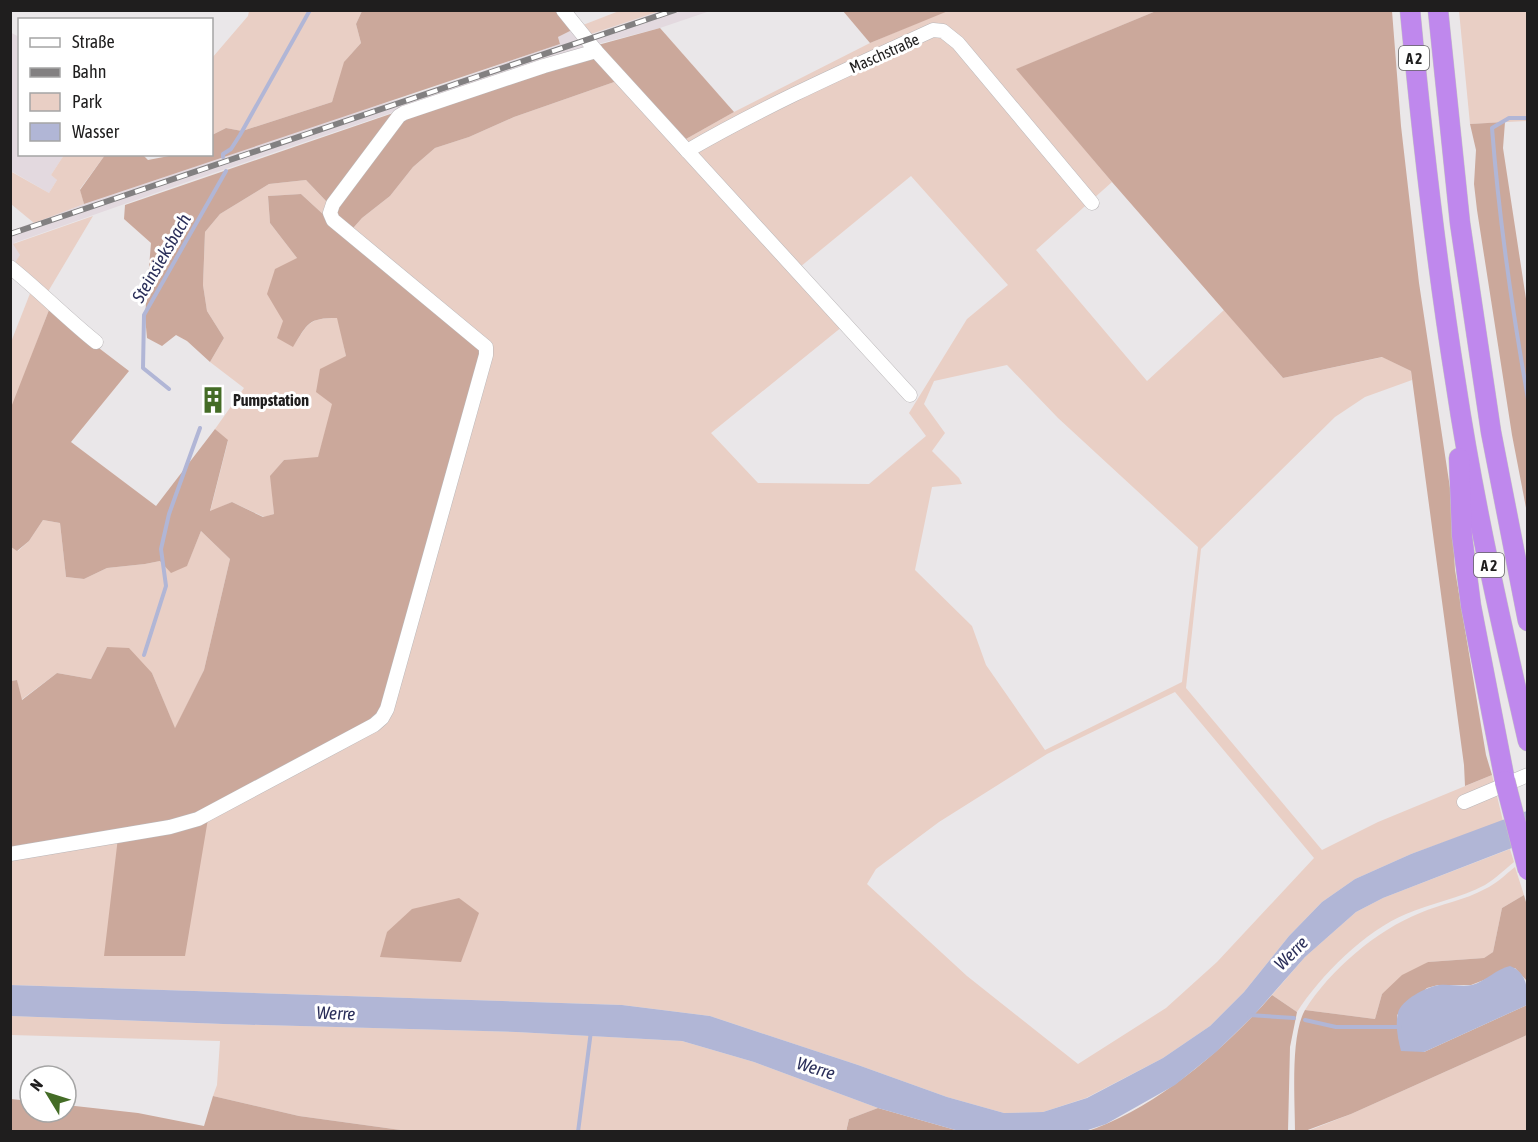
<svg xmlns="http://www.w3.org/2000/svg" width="1538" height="1142" font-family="'Asap Condensed',sans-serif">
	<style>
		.built { fill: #e3d9df }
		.green { fill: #e9cfc5; fill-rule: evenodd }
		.forest { fill: #cba89b }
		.water { fill: #b1b6d6 }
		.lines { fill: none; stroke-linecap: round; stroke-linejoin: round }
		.stream { stroke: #b1b6d6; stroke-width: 4 }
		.minor-casing { stroke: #bab7b9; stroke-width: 15 }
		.highway-casing { stroke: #c5c4c4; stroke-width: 21 }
		.minor { stroke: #fff; stroke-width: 14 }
		.highway { stroke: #bf88ed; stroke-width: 20 }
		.rail-casing { stroke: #828081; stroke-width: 6 }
		.rail { stroke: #fff; stroke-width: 4; stroke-dasharray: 11; stroke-linecap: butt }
		.highway-bridge-casing { stroke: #c5c4c4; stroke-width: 21; stroke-linecap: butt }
		.highway-bridge { stroke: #bf88ed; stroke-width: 20 }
		.labels { text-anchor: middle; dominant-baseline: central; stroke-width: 6; stroke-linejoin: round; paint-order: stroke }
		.shield { fill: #fff; stroke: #626262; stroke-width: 1.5 }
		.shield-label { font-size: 15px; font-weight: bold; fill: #1f1e1e }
		.street-label { font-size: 16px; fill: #1f1e1e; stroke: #fff }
		.poi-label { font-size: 16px; font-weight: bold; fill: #1f1e1e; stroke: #fff; text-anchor: start }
		.water-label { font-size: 18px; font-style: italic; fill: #2b2f5a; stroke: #fff }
	</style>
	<rect width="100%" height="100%" fill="#eae7e9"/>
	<g class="built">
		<polygon points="660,11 710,11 660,28 586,47 187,182 14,243 21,255 14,264 11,262 10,231 84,204 361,110 410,96 560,44 558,37 574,29 581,38"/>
		<polygon points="10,32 19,37 20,154 64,155 51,175 57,180 49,193 11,171"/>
	</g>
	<g class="green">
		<path d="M948,10l208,1 -139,58 95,113 -76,68 111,131 77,-71 59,68 100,-21 28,14 1,9 -47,17 -30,20 -134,132 -15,139 136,162 56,-28 114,-47 11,46 -92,33 -56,25 -33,23 -33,34 -45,56 -34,34 -47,32 -77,40 -43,14 -39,1 -57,-16 -89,-32 -148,-49 -88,-11 -611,-20 -1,-136 109,-21 90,-21 162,-85 -24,-487 15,-17 28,-22 23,-29 22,-19 34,-11 45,-20 103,-36 62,67 7,-9 48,-27 136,-69zM911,176l97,109 -41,34 -58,94 17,23 -57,48 -111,-1 -47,-50 137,-111 -48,-55zM1007,365l51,53 140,129 -16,135 -137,68 -59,-85 -14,-39 -57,-56 17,-83 30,-3 -3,-6 -27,-27 13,-18 -21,-29 10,-23zM1175,692l139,166 -97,104 -51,46 -88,56 -111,-88 -100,-92 9,-15 63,-47 108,-68z"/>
		<polygon points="249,11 362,11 356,24 361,43 346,60 332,102 242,131 226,128 212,135 212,58 248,16"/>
		<polygon points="619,11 660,11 588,35 583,25"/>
		<polygon points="1459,11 1527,11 1527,121 1470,124"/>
		<polygon points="64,155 105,155 80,189 84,204 34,223 11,204 10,171 49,193 57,180 51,175"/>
		<path d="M306,180l20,21 -1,15 -24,-22 -33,2 2,27 27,35 -14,63 10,25c16,-23 15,-28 45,-28l8,38 -28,102 -34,2 -13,16 3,38 -10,3 -32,-15 -22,10 18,-71 -13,-12 29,-41 -34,-26 14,-24 -17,-27 -4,-26 2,-53 15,-18 49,-30z"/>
		<polygon points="93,216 46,295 14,264 20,255 13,244"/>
		<polygon points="31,291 49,310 11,410 11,342"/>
		<polygon points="43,520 60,523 66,577 84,579 107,568 145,564 160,561 187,565 201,531 230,559 204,670 175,729 152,673 107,647 91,679 57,673 21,700 17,680 11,681 11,547 18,551 29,541"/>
		<path d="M1510,849l4,13c-10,8 -19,17 -29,23 -24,13 -54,18 -79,29 -41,17 -85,61 -109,98l-25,-17 33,-38 51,-45 27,-14z"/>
		<path d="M1515,867l9,28 -22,13 -9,44 -9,6 -56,4 -46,32 -7,25 -70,-9c25,-40 72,-80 115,-97 21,-9 45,-13 65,-24 11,-5 20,-14 30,-22z"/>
		<polygon points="11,1016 223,1024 516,1032 682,1041 754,1062 878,1108 849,1119 846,1131 408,1131 299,1116 213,1096 217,1085 220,1041 11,1035"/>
		<polygon points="1527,1035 1527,1131 1305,1132 1351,1114"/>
	</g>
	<g class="forest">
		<polygon points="362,11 558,11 574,29 558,37 560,44 84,204 80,190 105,155 143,155 148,160 174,155 212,154 212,135 226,128 242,131 332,102 344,62 361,43 356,24"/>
		<polygon points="843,11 948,11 870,43"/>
		<polygon points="1156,11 1392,11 1401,126 1419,283 1450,488 1455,570 1486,755 1492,775 1465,786 1464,765 1411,371 1382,357 1283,378 1112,182 1016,69"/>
		<polygon points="660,28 734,112 686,139 598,45"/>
		<path d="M586,47l31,34 -103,36 -45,20 -34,11 -22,19 -23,29 -28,22 -15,17 133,110 3,9 -98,348 -13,20 -162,85 -25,149h-81l15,-127 -108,20v-168l6,-1 5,20 35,-27 34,6 16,-32 22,1 23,25 23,55 29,-58 26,-111 -29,-28 -14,35 -16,7 -11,-12 -15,3 -38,4 -23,11 -18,-2 -6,-54 -17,-3 -14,21 -12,10 -6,-4 -1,-137 39,-100 80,61 -58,71 85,64 59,-77 13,11 -18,71 22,-9 31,15 11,-3 -4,-38 14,-16 34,-3 14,-53 -16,-12 4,-23 26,-13 -9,-38c-29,0 -29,5 -44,29l-16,-9 6,-17 -16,-27 8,-25 22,-11 -27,-35 -2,-27 33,-2 24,22 1,-15 -20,-21 -37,4 -49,30 -15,18 -2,53 4,26 17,27 -14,24 -23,-21 -11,-6 -14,11 -15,-8 -2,-22 6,-73 -27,-24 1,-14z"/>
		<polygon points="1505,122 1503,148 1528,312 1527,513 1512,435 1477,210 1474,184 1476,150 1470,124"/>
		<path d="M1524,895l4,14 -1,72 -12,-13 -44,17h-33l-11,3 -30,27 2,25 25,12 103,-47v30l-176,79 -46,17 -10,1c0,-32 -5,-96 10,-122l70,9 7,-25 20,-19 26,-13 56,-4 9,-6 9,-44z"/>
		<polygon points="459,898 479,913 461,962 380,957 387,932 412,909"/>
		<path d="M1272,995l25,17 -7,35 -2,84 -203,1c70,-23 139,-82 187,-137z"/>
		<polygon points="213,1096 299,1116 408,1131 11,1131 11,1099 30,1101 30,1112 66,1112 66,1105 138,1113 204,1126"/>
		<polygon points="878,1108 959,1131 846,1132 849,1119"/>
	</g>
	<g class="water">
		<polygon points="1527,811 1527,842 1383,898 1356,912 1305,957 1254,1015 1216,1052 1175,1085 1106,1124 1085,1131 959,1131 878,1108 754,1062 682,1041 516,1032 223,1024 11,1016 10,985 622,1005 710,1016 858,1065 947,1097 1004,1113 1043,1112 1087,1098 1163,1058 1210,1026 1244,992 1289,936 1322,902 1355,879 1411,854"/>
		<path d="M1510,966c17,6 18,23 17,39l-103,47 -23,-1c-3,-12 -6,-26 -3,-38 3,-13 28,-26 41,-28 11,-1 23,2 33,0 14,-4 24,-16 38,-19z"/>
	</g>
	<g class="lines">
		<g class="stream">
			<path d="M1528,118h-19l-17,10c7,91 20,181 36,271"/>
			<polyline points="223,157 223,154 231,149 240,135 310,10"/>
			<polyline points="169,389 143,368 144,315 226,171"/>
			<polyline points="144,655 166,586 161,549 169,514 200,428"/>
			<polyline points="1249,1015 1294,1018"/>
			<polyline points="1305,1020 1336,1027 1400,1027"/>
			<polyline points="578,1132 591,1031"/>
		</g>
		<defs>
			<g id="minor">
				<polyline points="563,10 596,51 910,395"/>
				<path d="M687,151c79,-46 163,-83 246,-121l10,1 15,12 134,160"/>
				<path d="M10,267c30,24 56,51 86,75"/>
				<polyline points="1464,802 1528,775"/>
				<polyline points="10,854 170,827 198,819 374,725 382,718 387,709 486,355 486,347 333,220 330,213 333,204 399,116 404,113 544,66 596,51"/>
			</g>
			<g id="highway">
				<path d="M1410,10c12,126 26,251 46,375 18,120 45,238 72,356"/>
				<polyline points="1438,10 1460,223 1491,432 1528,621"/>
				<polyline points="1459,458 1462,536 1471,606 1505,781"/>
			</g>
		</defs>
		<use href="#minor" class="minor-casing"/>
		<use href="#highway" class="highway-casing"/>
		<use href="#minor" class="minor"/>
		<use href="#highway" class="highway"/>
		<defs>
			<polyline id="rail" points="10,234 675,10"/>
		</defs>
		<use href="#rail" class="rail-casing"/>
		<use href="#rail" class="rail"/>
		<defs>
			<polyline id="highway-bridge" points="1505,781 1528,870"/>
		</defs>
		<use href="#highway-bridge" class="highway-bridge-casing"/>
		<use href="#highway-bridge" class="highway-bridge"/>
	</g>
	<defs>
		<symbol id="building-bare" viewBox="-9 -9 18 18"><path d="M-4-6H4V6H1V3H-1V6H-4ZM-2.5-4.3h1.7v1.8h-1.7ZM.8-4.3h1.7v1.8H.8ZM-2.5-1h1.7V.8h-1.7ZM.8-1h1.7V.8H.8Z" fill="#446c26" stroke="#fff" stroke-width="2.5" paint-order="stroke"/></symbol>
	</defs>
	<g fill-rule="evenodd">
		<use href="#building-bare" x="194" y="381" width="38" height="38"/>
	</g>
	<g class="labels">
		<g class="shield">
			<rect x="1399" y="46" width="30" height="24" rx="4.5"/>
			<rect x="1474" y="553" width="30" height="24" rx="4.5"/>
		</g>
		<g class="shield-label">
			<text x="1414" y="58">A 2</text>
			<text x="1489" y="565">A 2</text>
		</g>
		<g class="street-label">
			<text transform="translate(884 53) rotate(-24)">Maschstraße</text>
		</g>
		<g class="poi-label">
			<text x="233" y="400">Pumpstation</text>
		</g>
		<g class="water-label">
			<text transform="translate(161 258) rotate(-60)">Steinsieksbach</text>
			<text transform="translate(1291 953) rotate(-45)">Werre</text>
			<text transform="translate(336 1013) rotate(2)">Werre</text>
			<text transform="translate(816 1068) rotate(17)">Werre</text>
		</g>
	</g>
	<rect width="1538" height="1142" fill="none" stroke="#1f1e1e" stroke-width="24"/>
	<rect x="18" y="18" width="195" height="138" fill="#ffffff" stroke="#a5a5a5" stroke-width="1.5"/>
	<rect x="30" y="38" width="30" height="9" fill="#ffffff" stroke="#a5a5a5" stroke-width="1.5"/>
	<text x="72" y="48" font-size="18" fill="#1f1e1e">Straße</text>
	<rect x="30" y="68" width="30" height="9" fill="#828081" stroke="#a5a5a5" stroke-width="1.5"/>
	<text x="72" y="78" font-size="18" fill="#1f1e1e">Bahn</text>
	<rect x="30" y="93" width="30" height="18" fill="#e9cfc5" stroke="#a5a5a5" stroke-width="1.5"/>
	<text x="72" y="108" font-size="18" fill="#1f1e1e">Park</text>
	<rect x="30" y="123" width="30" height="18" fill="#b1b6d6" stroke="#a5a5a5" stroke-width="1.5"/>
	<text x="72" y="138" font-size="18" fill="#1f1e1e">Wasser</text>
	<g transform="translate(48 1094) rotate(308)"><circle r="28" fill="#ffffff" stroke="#a5a5a5" stroke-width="1.5"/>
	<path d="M0-4.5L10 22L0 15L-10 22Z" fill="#446c26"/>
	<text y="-9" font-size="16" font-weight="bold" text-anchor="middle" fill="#1f1e1e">N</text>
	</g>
</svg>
